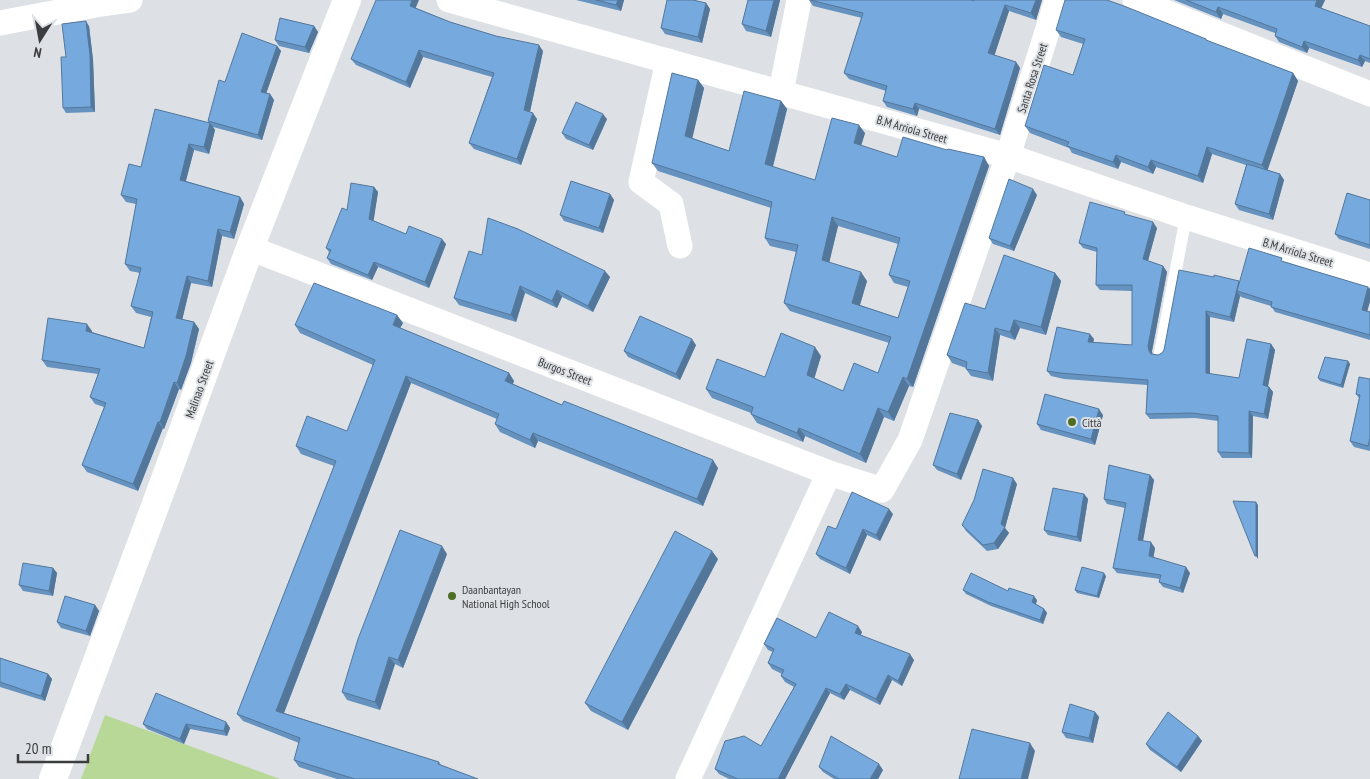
<svg xmlns="http://www.w3.org/2000/svg" width="1370" height="779" font-family="'PT Sans Narrow',sans-serif">
	<style>
		.park { fill: #b8d897 }
		.lines { fill: none; stroke-linecap: round; stroke-linejoin: round }
		.service { stroke: #fff; stroke-width: 12 }
		.minor { stroke: #fff; stroke-width: 25 }
		.secondary { stroke: #fff; stroke-width: 28 }
		.wall { fill: #6592bf; fill-rule: evenodd }
		.shaded-wall { fill: #53779b }
		.building { fill: #76aade; stroke: #53779b; fill-rule: evenodd }
		.poi-dot { fill: #4e6e25; stroke: #dde1e5; stroke-width: 2 }
		.labels { text-anchor: middle; dominant-baseline: central; stroke-width: 4; stroke-linejoin: round; paint-order: stroke }
		.street-label { font-size: 12px; fill: #3b3d3f; stroke: #dde1e5 }
		.poi-label { font-size: 12px; fill: #3b3d3f; stroke: #dde1e5; text-anchor: start }
	</style>
	<rect width="100%" height="100%" fill="#dde1e5"/>
	<polygon class="park" points="105,715 280,779 81,779"/>
	<g class="lines">
		<polyline class="service" points="1160,353 1186,217"/>
		<g class="minor">
			<polyline points="449,0 1008,156 1186,217 1370,275"/>
			<polyline points="1135,0 1370,94"/>
			<polyline points="0,23 101,4 130,0"/>
			<polyline points="668,61 641,182 671,204 680,246"/>
			<polyline points="781,92 799,0"/>
			<polyline points="250,248 829,473 882,490 910,440 1008,156 1057,0"/>
			<polyline points="688,779 829,473"/>
		</g>
		<polyline class="secondary" points="53,779 157,501 250,248 347,0"/>
	</g>
	<g class="wall">
		<polygon points="576,0 624,0 621,11"/>
		<polygon points="748,0 780,0 771,37 746,31 742,24"/>
		<polygon points="809,0 971,0 973,1 974,0 1042,0 1036,20 1009,11 994,55 1016,62 1020,68 1000,135 919,109 917,116 887,107 883,101 886,91 849,79 844,73 862,18 813,6"/>
		<polygon points="1174,0 1325,0 1321,8 1370,26 1370,63 1365,61 1362,67 1309,48 1307,53 1279,42 1275,36 1275,33 1223,14 1221,19"/>
		<polygon points="706,3 710,9 702,43 665,34 661,28"/>
		<polygon points="416,8 450,22 543,51 530,112 537,119 521,165 474,149 469,143 492,77 423,57 410,88 356,65 351,59"/>
		<polygon points="89,26 93,60 95,112 66,113 63,108 66,57"/>
		<polygon points="314,26 318,32 309,53 279,46 275,40"/>
		<polygon points="1056,30 1206,39 1207,41 1293,73 1298,81 1267,170 1280,174 1284,180 1273,220 1239,210 1235,204 1246,165 1212,154 1203,183 1156,167 1153,174 1121,162 1118,169 1072,153 1069,148 1030,133 1025,126 1073,75 1083,44 1061,37"/>
		<polygon points="277,46 281,51 266,93 270,94 274,100 262,140 213,127 215,130 209,154 194,150 186,181 240,197 244,204 234,239 222,236 212,287 191,283 182,319 194,322 199,329 191,363 181,390 179,389 164,429 163,428 138,491 87,472 82,465 104,407 95,404 90,397 98,374 47,367 42,360 92,331 92,332 144,348 151,317 136,313 131,306 140,273 130,271 125,264 136,204 126,202 121,195 141,167 209,122 208,121 225,82"/>
		<path d="M698,80l6,8 -12,50 37,13 52,-50 6,8 -14,58 42,13 50,-47 -4,13 36,11 50,-7 37,7 5,9 -76,221 -4,-1 -15,35 -10,-4 -18,46 -61,-27 -2,6 -46,-19 -6,-9v-1l-39,-15 -6,-9 59,-12 56,-21 -7,22 29,13 35,-18 11,-30 -99,-32 -6,-8 12,-51 -26,-6 -5,-8 6,-30 -113,-37 -6,-8zM838,226l60,18 -9,31 5,8 14,4 -10,31 -38,-13 7,-24 -38,-19z"/>
		<polygon points="607,119 593,150 566,139 562,133"/>
		<polygon points="374,187 378,192 373,221 406,234 446,244 429,288 378,267 372,280 331,264 327,258 329,252 326,248 347,210"/>
		<polygon points="610,194 614,200 603,233 564,221 560,215"/>
		<polygon points="1037,195 1014,251 993,244 989,238"/>
		<polygon points="1370,200 1370,249 1339,239 1335,234"/>
		<polygon points="1127,215 1157,228 1148,261 1163,266 1167,272 1152,351 1152,354 1158,355 1162,353 1214,277 1239,281 1239,282 1285,262 1370,289 1370,301 1367,311 1370,312 1370,340 1275,312 1271,306 1241,297 1240,296 1234,322 1210,317 1210,374 1239,378 1271,344 1275,350 1268,386 1269,387 1273,392 1268,419 1253,416 1252,458 1222,458 1218,452 1218,421 1195,418 1150,419 1146,414 1147,385 1064,379 1051,376 1047,371 1094,339 1093,342 1132,345 1132,291 1100,290 1096,285 1097,252 1083,248 1079,243"/>
		<polygon points="482,255 610,277 593,312 562,297 557,308 525,293 516,322 459,305 454,298"/>
		<polygon points="1055,273 1061,281 1046,335 1020,328 1015,340 1000,335 993,381 971,376 966,369 966,368 952,363 947,355 985,309"/>
		<polygon points="403,323 400,328 509,373 514,381 513,384 562,405 718,468 703,506 538,441 535,448 500,432 495,424 497,419 411,383 284,713 439,762 441,765 478,779 337,779 299,767 294,760 299,743 243,721 237,714 334,466 301,454 296,446 347,431 373,365 300,333 295,325"/>
		<polygon points="696,345 680,380 628,357 624,351"/>
		<polygon points="1348,361 1350,364 1343,388 1320,381 1318,378"/>
		<polygon points="1370,379 1370,451 1354,447 1350,441 1359,398 1356,394"/>
		<polygon points="1103,415 1095,445 1041,430 1037,424"/>
		<polygon points="978,420 982,426 961,480 937,470 933,465"/>
		<polygon points="1150,475 1154,480 1143,541 1155,548 1153,557 1190,573 1183,593 1163,587 1159,582 1160,579 1117,573 1113,568 1125,508 1107,504 1104,499"/>
		<polygon points="1017,484 1005,528 1009,533 998,549 987,551 966,531 962,525"/>
		<polygon points="1084,494 1088,499 1081,542 1048,535 1044,530"/>
		<polygon points="893,514 880,541 867,535 850,574 820,559 816,554 836,529"/>
		<polygon points="447,554 403,668 395,664 380,710 347,700 342,692"/>
		<polygon points="718,559 628,730 591,711 585,703"/>
		<polygon points="53,568 57,573 53,596 23,591 19,585"/>
		<polygon points="1106,576 1099,598 1077,593 1075,590"/>
		<polygon points="963,590 1008,591 1037,600 1036,604 1044,609 1047,613 1043,624 991,606 966,594"/>
		<polygon points="95,605 99,611 90,636 61,628 57,622"/>
		<polygon points="862,632 861,635 914,660 902,686 892,680 880,705 850,690 844,700 830,693 785,779 729,779 719,774 715,769 761,746 794,687 785,682 781,676 782,674 772,669 768,663 773,652 768,650 764,644"/>
		<polygon points="0,658 48,674 52,679 45,701 0,687"/>
		<polygon points="1095,712 1099,717 1093,743 1066,738 1062,732"/>
		<polygon points="226,722 230,728 227,736 190,729 184,744 147,729 143,724"/>
		<polygon points="1198,736 1202,741 1181,772 1150,750 1146,744"/>
		<polygon points="819,767 883,770 878,779 834,779 823,772"/>
	</g>
	<g class="shaded-wall">
		<polygon points="412,0 419,0 414,12 410,6"/>
		<polygon points="618,0 624,0 621,11 616,5"/>
		<polygon points="774,0 780,0 771,37 766,31"/>
		<polygon points="1036,0 1042,0 1036,20 1031,13"/>
		<polygon points="1317,0 1325,0 1319,13 1315,6"/>
		<polygon points="706,3 710,9 702,43 698,37"/>
		<polygon points="1005,5 1009,11 993,60 988,53"/>
		<polygon points="1218,7 1223,14 1221,19 1216,12"/>
		<polygon points="86,21 89,26 93,60 95,112 91,107"/>
		<polygon points="314,26 318,32 309,53 305,47"/>
		<polygon points="1304,41 1309,48 1307,53 1302,47"/>
		<polygon points="539,45 543,51 529,116 524,110"/>
		<polygon points="277,46 281,51 265,97 261,92"/>
		<polygon points="419,50 423,57 410,88 406,82"/>
		<polygon points="1360,55 1365,61 1362,67 1358,60"/>
		<polygon points="1016,62 1020,68 1000,135 995,129"/>
		<polygon points="1293,73 1298,81 1267,172 1262,165"/>
		<polygon points="698,80 704,88 691,144 685,136"/>
		<polygon points="270,94 274,100 262,140 258,135"/>
		<polygon points="781,101 787,109 771,173 765,164"/>
		<polygon points="915,103 919,109 917,116 913,109"/>
		<polygon points="533,113 537,119 521,165 517,159"/>
		<polygon points="603,114 607,119 593,150 589,145"/>
		<polygon points="210,123 215,130 209,154 204,147"/>
		<polygon points="859,125 865,133 859,152 854,143"/>
		<polygon points="189,144 194,150 184,187 180,180"/>
		<polygon points="1207,147 1212,154 1203,183 1198,176"/>
		<polygon points="1116,155 1121,162 1118,169 1113,162"/>
		<polygon points="984,157 989,166 913,387 907,379"/>
		<polygon points="1151,160 1156,167 1153,174 1148,167"/>
		<polygon points="1280,174 1284,180 1273,220 1269,214"/>
		<polygon points="374,187 378,192 373,225 369,219"/>
		<polygon points="1033,189 1037,195 1014,251 1010,246"/>
		<polygon points="610,194 614,200 603,233 599,228"/>
		<polygon points="240,197 244,204 234,239 230,232"/>
		<polygon points="832,217 838,226 828,268 822,260"/>
		<polygon points="1153,222 1157,228 1147,264 1143,259"/>
		<polygon points="218,229 222,236 212,287 208,281"/>
		<polygon points="442,239 446,244 429,288 425,282"/>
		<polygon points="374,262 378,267 372,280 368,275"/>
		<polygon points="1163,266 1167,272 1152,351 1153,356 1149,351 1148,346"/>
		<polygon points="605,271 610,277 593,312 588,306"/>
		<polygon points="861,272 867,281 858,311 852,303"/>
		<polygon points="1055,273 1061,281 1046,335 1041,327"/>
		<polygon points="187,276 191,283 181,325 176,318"/>
		<polygon points="1239,281 1242,287 1237,291 1240,296 1234,322 1230,317"/>
		<polygon points="520,286 525,293 516,322 511,315"/>
		<polygon points="1368,287 1370,289 1370,301 1366,316 1362,310"/>
		<polygon points="557,290 562,297 557,308 552,301"/>
		<polygon points="1206,311 1210,317 1210,378 1206,373"/>
		<polygon points="397,315 403,323 398,332 393,325"/>
		<polygon points="1014,320 1020,328 1015,340 1010,332"/>
		<polygon points="194,322 199,329 191,363 181,390 177,383"/>
		<polygon points="87,324 92,331 91,337 86,331"/>
		<polygon points="995,328 1000,335 993,381 988,373"/>
		<polygon points="1090,334 1094,339 1092,348 1088,342"/>
		<polygon points="692,339 696,345 680,380 676,374"/>
		<polygon points="1271,344 1275,350 1267,391 1263,385"/>
		<polygon points="815,347 821,356 813,383 807,375"/>
		<polygon points="1348,361 1350,364 1343,388 1341,385"/>
		<polygon points="509,373 514,381 511,388 505,381"/>
		<polygon points="406,376 411,383 282,718 276,711"/>
		<polygon points="903,377 909,386 894,421 888,412"/>
		<polygon points="174,382 179,389 164,429 160,422"/>
		<polygon points="1269,387 1273,392 1268,419 1264,414"/>
		<polygon points="878,408 884,417 866,463 860,454"/>
		<polygon points="1099,409 1103,415 1095,445 1091,439"/>
		<polygon points="1249,411 1253,416 1252,458 1249,453"/>
		<polygon points="978,420 982,426 961,480 957,474"/>
		<polygon points="158,422 163,428 138,491 133,484"/>
		<polygon points="799,428 805,436 803,442 797,433"/>
		<polygon points="533,433 538,441 535,448 530,440"/>
		<polygon points="713,460 718,468 703,506 697,499"/>
		<polygon points="1150,475 1154,480 1142,546 1138,540"/>
		<polygon points="1013,478 1017,484 1005,528 1009,533 998,549 994,543 1001,524"/>
		<polygon points="1084,494 1088,499 1081,542 1077,537"/>
		<polygon points="1256,502 1258,505 1258,559 1256,556"/>
		<polygon points="889,509 893,514 880,541 876,535"/>
		<polygon points="863,529 867,535 850,574 846,568"/>
		<polygon points="1151,542 1155,548 1153,561 1149,556"/>
		<polygon points="442,546 447,554 403,668 398,660"/>
		<polygon points="712,551 718,559 628,730 622,722"/>
		<polygon points="1186,567 1190,573 1183,593 1180,588"/>
		<polygon points="53,568 57,573 53,596 49,591"/>
		<polygon points="1104,573 1106,576 1099,598 1097,596"/>
		<polygon points="1034,596 1037,600 1035,607 1032,602"/>
		<polygon points="95,605 99,611 90,636 86,631"/>
		<polygon points="1044,609 1047,613 1043,624 1040,620"/>
		<polygon points="858,626 862,632 859,638 855,633"/>
		<polygon points="910,654 914,660 902,686 898,681"/>
		<polygon points="389,657 395,664 380,710 375,702"/>
		<polygon points="48,674 52,679 45,701 41,696"/>
		<polygon points="888,675 892,680 880,705 876,699"/>
		<polygon points="846,684 850,690 844,700 840,694"/>
		<polygon points="826,688 830,693 785,779 778,779"/>
		<polygon points="1095,712 1099,717 1093,743 1089,738"/>
		<polygon points="226,722 230,728 227,736 224,731"/>
		<polygon points="186,724 190,729 184,744 180,739"/>
		<polygon points="1198,736 1202,741 1181,772 1177,767"/>
		<polygon points="1030,743 1035,751 1028,779 1021,779"/>
		<polygon points="879,764 883,770 878,779 870,779"/>
	</g>
	<g class="building">
		<polygon points="376,0 412,0 410,6 450,22 496,36 539,45 524,110 533,113 517,159 469,143 494,73 419,50 406,82 351,59"/>
		<polygon points="596,0 618,0 616,5"/>
		<polygon points="667,0 693,0 706,3 698,37 661,28"/>
		<polygon points="748,0 774,0 766,31 742,24"/>
		<polygon points="810,0 971,0 973,1 974,0 1036,0 1031,13 1005,5 988,53 1016,62 995,129 915,103 913,109 883,101 887,86 844,73 863,13"/>
		<polygon points="1065,0 1107,0 1124,6 1206,39 1206,40 1293,73 1262,165 1207,147 1198,176 1151,160 1148,167 1116,155 1113,162 1067,146 1069,142 1025,126 1044,65 1073,75 1085,39 1056,30"/>
		<polygon points="1186,0 1317,0 1315,6 1370,26 1370,59 1360,55 1358,60 1304,41 1302,47 1275,36 1277,29 1218,7 1216,12"/>
		<polygon points="280,18 314,26 305,47 275,40"/>
		<polygon points="86,21 90,55 91,107 63,108 61,57 66,57 62,24"/>
		<polygon points="242,33 277,46 261,92 270,94 258,135 208,121 219,80 225,82"/>
		<path d="M672,73l26,7 -13,56 44,15 15,-60 37,10 -16,63 50,16 17,-62 27,7 -5,18 43,14 6,-20 44,13 1,-1 36,8 -77,222 -4,-2 -15,35 -10,-4 -18,46 -61,-26 -2,5 -46,-19 2,-7 -47,-18 11,-30 48,18 16,-44 34,14 -8,28 36,16 11,-28 24,10 13,-36 -107,-34 14,-58 -33,-7 7,-36 -120,-39zM832,217l68,21 -11,37 21,6 -12,37 -46,-15 9,-31 -39,-12z"/>
		<polygon points="576,102 603,114 589,145 562,133"/>
		<polygon points="155,109 210,123 204,147 189,144 180,180 240,197 230,232 218,229 208,281 187,276 176,318 194,322 186,356 177,383 174,382 160,422 158,422 133,484 82,465 106,403 90,397 100,369 42,360 48,318 87,324 86,331 144,348 153,312 131,306 141,268 125,264 137,199 121,195 129,164 141,167"/>
		<polygon points="1247,164 1280,174 1269,214 1235,204"/>
		<polygon points="1009,179 1033,189 1010,246 989,238"/>
		<polygon points="571,181 610,194 599,228 560,215"/>
		<polygon points="351,183 374,187 369,219 406,234 409,226 442,239 425,282 374,262 368,275 327,258 331,250 326,248 342,208 347,210"/>
		<polygon points="1347,193 1370,200 1370,245 1335,234"/>
		<polygon points="1090,202 1125,212 1124,214 1153,222 1143,259 1163,266 1148,346 1149,351 1151,354 1158,355 1162,353 1164,350 1179,270 1214,277 1214,275 1239,281 1230,317 1206,311 1206,373 1239,378 1247,339 1271,344 1263,385 1269,387 1264,414 1249,411 1249,453 1218,452 1218,416 1191,413 1146,414 1148,380 1060,373 1047,371 1057,327 1090,334 1088,342 1132,345 1132,285 1096,285 1097,248 1079,243"/>
		<polygon points="488,218 518,229 605,271 588,306 557,290 552,301 520,286 511,315 454,298 469,251 482,255"/>
		<polygon points="1249,248 1282,258 1281,261 1368,287 1362,310 1370,312 1370,335 1271,307 1272,302 1237,291"/>
		<polygon points="1004,255 1055,273 1041,327 1014,320 1010,332 995,328 988,373 966,369 967,362 947,355 965,303 985,309"/>
		<polygon points="314,283 397,315 393,325 509,373 505,381 562,405 564,401 713,460 697,499 533,433 530,440 495,424 499,414 406,376 276,711 439,762 438,764 478,779 355,779 294,760 300,738 237,714 336,461 296,446 307,416 347,431 375,360 295,325"/>
		<polygon points="640,316 692,339 676,374 624,351"/>
		<polygon points="1325,357 1348,361 1341,385 1318,378"/>
		<polygon points="1359,377 1370,379 1370,438 1368,446 1350,441 1360,395 1356,394"/>
		<polygon points="1045,394 1099,409 1091,439 1037,424"/>
		<polygon points="950,413 978,420 957,474 933,465"/>
		<polygon points="1109,465 1150,475 1138,540 1151,542 1149,556 1186,567 1180,588 1159,582 1161,575 1113,568 1126,503 1104,499"/>
		<polygon points="983,469 1013,478 1001,524 1005,527 994,543 983,545 962,525 974,500"/>
		<polygon points="1053,488 1084,494 1077,537 1044,530"/>
		<polygon points="852,492 889,509 876,535 863,529 846,568 816,554 828,526 836,529"/>
		<polygon points="1233,501 1256,502 1256,556 1255,556"/>
		<polygon points="400,530 442,546 398,660 389,657 375,702 342,692 358,639"/>
		<polygon points="675,531 712,551 622,722 585,703"/>
		<polygon points="23,563 53,568 49,591 19,585"/>
		<polygon points="1082,567 1104,573 1097,596 1075,590"/>
		<polygon points="971,573 1008,591 1009,588 1034,596 1032,602 1044,609 1040,620 988,602 963,590"/>
		<polygon points="65,596 95,605 86,631 57,622"/>
		<polygon points="829,612 858,626 855,633 910,654 898,681 888,675 876,699 846,684 840,694 826,688 778,779 738,779 715,769 725,741 744,736 761,746 796,684 781,676 784,670 768,663 774,649 764,644 777,618 816,638"/>
		<polygon points="0,658 48,674 41,696 0,682"/>
		<polygon points="156,693 226,722 224,731 186,724 180,739 143,724"/>
		<polygon points="1070,704 1095,712 1089,738 1062,732"/>
		<polygon points="1168,712 1198,736 1177,767 1146,744"/>
		<polygon points="972,729 1030,743 1021,779 959,779"/>
		<polygon points="831,736 879,764 870,779 839,779 819,767"/>
	</g>
	<g class="poi-dot">
		<circle cx="1072" cy="422" r="5"/>
		<circle cx="452" cy="596" r="5"/>
	</g>
	<g class="labels">
		<g class="street-label">
			<text transform="translate(1032 78) rotate(-72)">Santa Rosa Street</text>
			<text transform="translate(912 129) rotate(16)">B.M Arriola Street</text>
			<text transform="translate(1298 252) rotate(17)">B.M Arriola Street</text>
			<text transform="translate(565 371) rotate(21)">Burgos Street</text>
			<text transform="translate(199 389) rotate(-70)">Malinao Street</text>
		</g>
		<g class="poi-label">
			<text x="1082" y="422">Città</text>
			<text x="462" y="589">Daanbantayan<tspan x="462" dy="14">National High School</tspan></text>
		</g>
	</g>
	<g transform="translate(40 40) rotate(191)" stroke="#dde1e5" stroke-width="4" paint-order="stroke">
	<path d="M0-4L9 19L0 12L-9 19Z" fill="#3b3d3f"/>
	<text y="-8" font-size="14" font-weight="bold" text-anchor="middle" fill="#3b3d3f">N</text>
	</g>
	<path d="M18 754v8h70v-8" fill="none" stroke="#3b3d3f" stroke-width="2.5"/>
	<text x="25" y="754" font-size="15" fill="#3b3d3f" stroke="#dde1e5" stroke-width="4" paint-order="stroke">20 m</text>
</svg>
